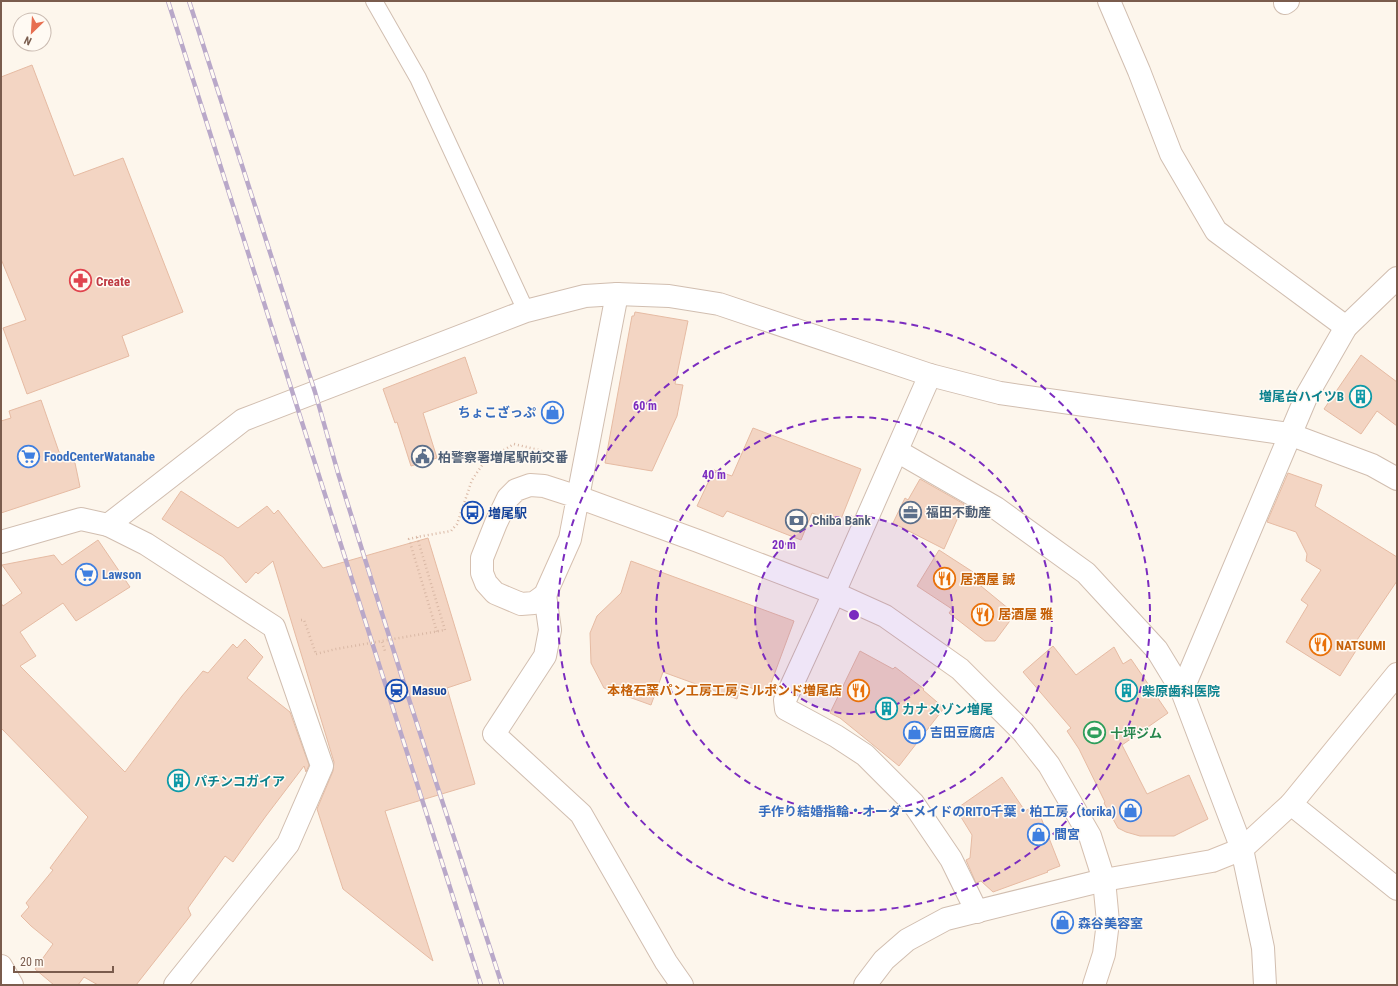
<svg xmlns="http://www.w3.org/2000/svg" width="1398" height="986" font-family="'Roboto Condensed','Noto Sans JP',sans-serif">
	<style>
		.building { fill: #f3d5c3; stroke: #e6bba3 }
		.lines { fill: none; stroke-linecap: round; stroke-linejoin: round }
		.lane-casing { stroke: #d1beb0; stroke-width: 18 }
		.street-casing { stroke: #d1beb0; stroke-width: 24 }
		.secondary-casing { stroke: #d6c0b0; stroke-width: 24 }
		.path { stroke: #d9b8a5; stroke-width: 2.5; stroke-dasharray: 1 3; stroke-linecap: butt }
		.lane { stroke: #fff; stroke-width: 16 }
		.street { stroke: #fff; stroke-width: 22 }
		.secondary { stroke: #fff; stroke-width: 22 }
		.rail-casing { stroke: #b9a8c9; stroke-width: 4.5 }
		.rail { stroke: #fffaf3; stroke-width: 3; stroke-dasharray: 9; stroke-linecap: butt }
		.path-bridge { stroke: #d9b8a5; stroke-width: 2.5; stroke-dasharray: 1 3; stroke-linecap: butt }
		.ring { fill: none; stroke: #7b2cbf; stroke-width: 2; stroke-dasharray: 7 5 }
		.labels { text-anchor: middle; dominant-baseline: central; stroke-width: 3; stroke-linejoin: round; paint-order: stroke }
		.health-label { font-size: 13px; font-weight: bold; fill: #be3a42; stroke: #fffaf3; text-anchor: start }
		.culture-label { font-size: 13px; font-weight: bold; fill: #0d838f; stroke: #fffaf3; text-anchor: start }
		.shop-label { font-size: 13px; font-weight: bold; fill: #366cbe; stroke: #fffaf3; text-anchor: start }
		.service-label { font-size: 13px; font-weight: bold; fill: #4e5e75; stroke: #fffaf3; text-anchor: start }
		.transit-label { font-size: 13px; font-weight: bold; fill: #164399; stroke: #fffaf3; text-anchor: start }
		.food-label { font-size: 13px; font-weight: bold; fill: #c56008; stroke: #fffaf3; text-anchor: start }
		.leisure-label { font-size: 13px; font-weight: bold; fill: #27864d; stroke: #fffaf3; text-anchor: start }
		.centre { fill: #7b2cbf; stroke: #fffaf3; stroke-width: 2 }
		.ring-label { font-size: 12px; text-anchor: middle; font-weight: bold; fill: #7b2cbf; stroke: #fffaf3; stroke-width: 3; stroke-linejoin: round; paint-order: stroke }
	</style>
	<rect width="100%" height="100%" fill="#fdf6ec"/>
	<g class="building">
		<polygon points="32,65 74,176 123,158 183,312 122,336 129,356 27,394 3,328 26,320 1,259 1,77"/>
		<polygon points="635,312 688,321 675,384 683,385 677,416 652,471 605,463 632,316 634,316"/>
		<polygon points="1361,355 1397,382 1397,426 1377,411 1361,434 1324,409"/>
		<polygon points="465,357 477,393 423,413 437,458 411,466 397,422 395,423 383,389"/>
		<polygon points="41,400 59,452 75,463 80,487 1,513 1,421 11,418 9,411"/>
		<polygon points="753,428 861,469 839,524 812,513 801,540 727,511 723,517 697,506 714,470 732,476"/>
		<polygon points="1288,473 1322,485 1315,506 1397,557 1397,581 1353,646 1357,649 1340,676 1286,642 1308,605 1301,600 1321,570 1306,561 1307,554 1296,532 1267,522"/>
		<polygon points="920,479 964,504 944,549 893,523 905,498 908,500"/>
		<polygon points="181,491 238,528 267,506 274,514 278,510 323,568 428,538 471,680 447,688 475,784 385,811 433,961 343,889 317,809 333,771 334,762 273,561 258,574 256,572 246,583 223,557 162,519"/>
		<polygon points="98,540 130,587 76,621 63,603 20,632 36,656 20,666 125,772 182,696 203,671 208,673 233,644 237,648 245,639 263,657 247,678 290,712 309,765 306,772 304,766 266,816 233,862 225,856 188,908 191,915 136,985 98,985 84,977 78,985 54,985 35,969 53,944 31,926 21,916 29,907 26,903 53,870 50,868 88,817 1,728 1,603 3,606 22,593 2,565 54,555 62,565"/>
		<polygon points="939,550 973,572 970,577 1015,614 995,641 985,641 949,613 952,609 917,586"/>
		<polygon points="631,561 794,621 767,694 741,684 737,699 663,672 651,705 604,688 591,663 590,633 597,616 621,593"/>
		<polygon points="1053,646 1076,675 1114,647 1123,664 1131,659 1168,713 1122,745 1147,794 1189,775 1208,819 1174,836 1140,836 1126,832 1118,828 1104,803 1105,802 1079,749 1067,731 1071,728 1023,672"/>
		<polygon points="860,651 893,669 895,667 924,689 923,690 944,708 899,766 840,718 830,713"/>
		<polygon points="1002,777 1025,811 1036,805 1060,866 1047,871 1048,872 993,892 981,881 976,883 966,860 970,858 972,835 956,809"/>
	</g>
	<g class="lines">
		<defs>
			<polyline id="lane" points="374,1 418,78 526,311"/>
			<g id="street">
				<polyline points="1109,1 1139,71 1171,154 1216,231 1346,327"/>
				<polyline points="1285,3 1288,1"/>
				<polyline points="930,375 834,593 785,700 786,709 836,736 865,755 913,803 951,859 977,912"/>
				<polyline points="897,451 996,508 1086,573 1157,650 1182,691 1242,849 1263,948 1265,985"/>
				<polyline points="578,497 617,294"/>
				<polyline points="108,525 146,544 274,627 322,766 288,844 175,985"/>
				<polyline points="1,542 81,519 108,525 243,420 526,311 585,296 617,294 669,296 719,304 930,375 1000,393 1289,434 1372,465 1397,479"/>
				<polyline points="545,595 550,630 545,656 494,734 581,814 666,962 682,985"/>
				<polyline points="1182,691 1307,395 1346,327 1397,278"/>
				<polyline points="1291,804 1397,889"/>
				<polyline points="865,985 884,960 907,940 946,919 1104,880"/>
			</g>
			<g id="secondary">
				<polyline points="578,497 570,539 545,595 534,603 521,604 495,593 486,583 482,573 482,558 496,523 508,498 516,490 530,485 544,486 578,497 698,541 834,593 885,616 960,669 1023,732 1049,765 1090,836 1104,880 1108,922 1104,954 1094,985"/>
				<polyline points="1104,880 1212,861 1242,849 1291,804 1397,674"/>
				<polyline points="1,966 12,985"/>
			</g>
		</defs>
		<use href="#lane" class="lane-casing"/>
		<use href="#street" class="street-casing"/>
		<use href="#secondary" class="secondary-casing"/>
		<g class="path">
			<polyline points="417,537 409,539 437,632"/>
			<polyline points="301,620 304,620 316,654"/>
			<polyline points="445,630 417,537 451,531 457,524 472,480 485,461 502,451 514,444 539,450 557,457"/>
			<polyline points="382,642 385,651"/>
		</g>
		<use href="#lane" class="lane"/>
		<use href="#street" class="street"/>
		<use href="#secondary" class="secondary"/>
		<defs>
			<g id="rail">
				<polyline points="168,1 481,985"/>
				<polyline points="189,1 315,392 338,473 406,690 502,985"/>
			</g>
		</defs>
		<use href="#rail" class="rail-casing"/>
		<use href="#rail" class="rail"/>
		<polyline class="path-bridge" points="316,654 336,649 445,630"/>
	</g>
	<circle cx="854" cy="615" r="99" fill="#7b2cbf" fill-opacity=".12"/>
	<g class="ring">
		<circle cx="854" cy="615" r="99"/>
		<circle cx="854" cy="615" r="198"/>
		<circle cx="854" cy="615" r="296"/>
	</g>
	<defs>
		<symbol id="pharmacy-ring" viewBox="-11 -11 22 22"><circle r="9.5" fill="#fffaf3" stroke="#e0444e" stroke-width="1.5"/><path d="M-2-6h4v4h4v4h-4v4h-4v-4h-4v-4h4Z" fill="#e0444e"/></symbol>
		<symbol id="building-ring" viewBox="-11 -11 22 22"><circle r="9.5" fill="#fffaf3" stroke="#0f9aa8" stroke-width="1.5"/><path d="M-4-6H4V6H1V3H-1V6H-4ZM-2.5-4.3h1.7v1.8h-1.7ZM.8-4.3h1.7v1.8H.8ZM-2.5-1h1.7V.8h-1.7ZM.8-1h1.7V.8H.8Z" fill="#0f9aa8"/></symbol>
		<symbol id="shop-ring" viewBox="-11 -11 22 22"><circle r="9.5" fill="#fffaf3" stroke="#3f7fe0" stroke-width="1.5"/><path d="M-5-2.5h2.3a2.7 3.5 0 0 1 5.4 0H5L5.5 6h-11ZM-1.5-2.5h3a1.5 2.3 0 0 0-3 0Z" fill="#3f7fe0"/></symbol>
		<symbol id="supermarket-ring" viewBox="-11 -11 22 22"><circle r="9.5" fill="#fffaf3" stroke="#3f7fe0" stroke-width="1.5"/><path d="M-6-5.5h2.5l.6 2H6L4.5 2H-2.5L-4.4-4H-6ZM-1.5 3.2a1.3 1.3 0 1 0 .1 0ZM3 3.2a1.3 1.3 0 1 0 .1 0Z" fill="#3f7fe0"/></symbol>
		<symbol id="civic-ring" viewBox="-11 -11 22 22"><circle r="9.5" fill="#fffaf3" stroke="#5c6f8a" stroke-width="1.5"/><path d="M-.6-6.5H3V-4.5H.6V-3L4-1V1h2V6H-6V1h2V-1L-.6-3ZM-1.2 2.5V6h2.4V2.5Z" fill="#5c6f8a"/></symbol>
		<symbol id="office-ring" viewBox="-11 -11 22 22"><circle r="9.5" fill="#fffaf3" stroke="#5c6f8a" stroke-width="1.5"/><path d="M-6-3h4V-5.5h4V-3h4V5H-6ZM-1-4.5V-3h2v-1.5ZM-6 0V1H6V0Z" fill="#5c6f8a"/></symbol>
		<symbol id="bus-ring" viewBox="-11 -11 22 22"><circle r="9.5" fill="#fffaf3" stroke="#1a4fb4" stroke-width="1.5"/><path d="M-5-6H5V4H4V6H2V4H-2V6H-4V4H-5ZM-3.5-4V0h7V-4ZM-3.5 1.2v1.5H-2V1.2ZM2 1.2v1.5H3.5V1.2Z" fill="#1a4fb4"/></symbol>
		<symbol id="bank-ring" viewBox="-11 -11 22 22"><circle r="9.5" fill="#fffaf3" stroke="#5c6f8a" stroke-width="1.5"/><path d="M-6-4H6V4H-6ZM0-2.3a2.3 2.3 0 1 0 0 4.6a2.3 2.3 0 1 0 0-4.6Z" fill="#5c6f8a"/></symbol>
		<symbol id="restaurant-ring" viewBox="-11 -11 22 22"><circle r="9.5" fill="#fffaf3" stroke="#e8710a" stroke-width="1.5"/><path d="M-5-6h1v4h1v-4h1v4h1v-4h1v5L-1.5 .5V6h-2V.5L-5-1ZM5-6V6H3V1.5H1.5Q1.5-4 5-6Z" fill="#e8710a"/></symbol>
		<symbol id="station-ring" viewBox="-11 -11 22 22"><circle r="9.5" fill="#fffaf3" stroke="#1a4fb4" stroke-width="1.5"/><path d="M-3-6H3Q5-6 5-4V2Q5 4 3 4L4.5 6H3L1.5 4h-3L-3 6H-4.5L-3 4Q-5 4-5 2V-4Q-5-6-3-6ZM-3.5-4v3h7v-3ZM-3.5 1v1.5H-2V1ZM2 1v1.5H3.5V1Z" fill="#1a4fb4"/></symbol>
		<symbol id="stadium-ring" viewBox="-11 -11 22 22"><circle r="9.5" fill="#fffaf3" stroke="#2e9e5b" stroke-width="1.5"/><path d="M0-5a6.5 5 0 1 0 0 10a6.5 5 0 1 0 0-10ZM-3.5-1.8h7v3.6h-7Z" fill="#2e9e5b"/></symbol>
	</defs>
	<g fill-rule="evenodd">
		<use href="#pharmacy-ring" x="68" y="268" width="25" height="25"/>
		<use href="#building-ring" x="1348" y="384" width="25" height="25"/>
		<use href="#shop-ring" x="540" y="400" width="25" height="25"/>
		<use href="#supermarket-ring" x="16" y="444" width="25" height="25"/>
		<use href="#civic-ring" x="410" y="444" width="25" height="25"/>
		<use href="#office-ring" x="898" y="500" width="25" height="25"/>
		<use href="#bus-ring" x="460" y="500" width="25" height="25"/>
		<use href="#bank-ring" x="784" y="508" width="25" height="25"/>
		<use href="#supermarket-ring" x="74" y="562" width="25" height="25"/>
		<use href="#restaurant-ring" x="932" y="566" width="25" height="25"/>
		<use href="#restaurant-ring" x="970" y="602" width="25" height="25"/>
		<use href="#restaurant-ring" x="1308" y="632" width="25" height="25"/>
		<use href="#station-ring" x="384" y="678" width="25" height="25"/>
		<use href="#restaurant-ring" x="846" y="678" width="25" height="25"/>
		<use href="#building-ring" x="1114" y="678" width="25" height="25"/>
		<use href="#building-ring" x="874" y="696" width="25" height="25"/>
		<use href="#shop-ring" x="902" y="720" width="25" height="25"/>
		<use href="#stadium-ring" x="1082" y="720" width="25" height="25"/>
		<use href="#building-ring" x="166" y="768" width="25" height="25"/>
		<use href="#shop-ring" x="1118" y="798" width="25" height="25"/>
		<use href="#shop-ring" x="1026" y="822" width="25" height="25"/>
		<use href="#shop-ring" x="1050" y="910" width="25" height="25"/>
	</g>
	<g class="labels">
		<g class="health-label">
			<text x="96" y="281">Create</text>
		</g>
		<g class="culture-label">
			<text x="1344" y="396" text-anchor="end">増尾台ハイツB</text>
			<text x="1142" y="691">柴原歯科医院</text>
			<text x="902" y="709">カナメゾン増尾</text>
			<text x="194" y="781">パチンコガイア</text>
		</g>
		<g class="shop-label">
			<text x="536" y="412" text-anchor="end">ちょこざっぷ</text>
			<text x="44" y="456">FoodCenterWatanabe</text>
			<text x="102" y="574">Lawson</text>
			<text x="930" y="732">吉田豆腐店</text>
			<text x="1116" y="811" text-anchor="end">手作り結婚指輪・オーダーメイドのRITO千葉・柏工房（torika)</text>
			<text x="1054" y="834">間宮</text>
			<text x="1078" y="923">森谷美容室</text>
		</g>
		<g class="service-label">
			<text x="438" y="457">柏警察署増尾駅前交番</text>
			<text x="926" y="512">福田不動産</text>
			<text x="812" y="520">Chiba Bank</text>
		</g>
		<g class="transit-label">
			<text x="488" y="513">増尾駅</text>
			<text x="412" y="690">Masuo</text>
		</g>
		<g class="food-label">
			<text x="960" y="579">居酒屋 誠</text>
			<text x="998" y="614">居酒屋 雅</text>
			<text x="1336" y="645">NATSUMI</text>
			<text x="842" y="690" text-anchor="end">本格石窯パン工房工房ミルポンド増尾店</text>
		</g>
		<g class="leisure-label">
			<text x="1110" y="733">十坪ジム</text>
		</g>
	</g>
	<circle cx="854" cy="615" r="6" class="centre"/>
	<g class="ring-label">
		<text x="645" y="410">60 m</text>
		<text x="714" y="479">40 m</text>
		<text x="784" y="549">20 m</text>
	</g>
	<rect width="1398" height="986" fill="none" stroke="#7a5c4d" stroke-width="4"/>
	<g transform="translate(32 32) rotate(205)"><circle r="19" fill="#fffaf3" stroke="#cabbb1"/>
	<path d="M0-3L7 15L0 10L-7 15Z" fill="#e76f51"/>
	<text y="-6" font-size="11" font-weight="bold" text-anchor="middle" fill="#7a5c4d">N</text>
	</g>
	<path d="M14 966v6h99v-6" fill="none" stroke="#7a5c4d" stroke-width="2"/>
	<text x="20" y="966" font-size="12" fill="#7a5c4d" stroke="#fffaf3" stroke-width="3" paint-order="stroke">20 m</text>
</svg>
